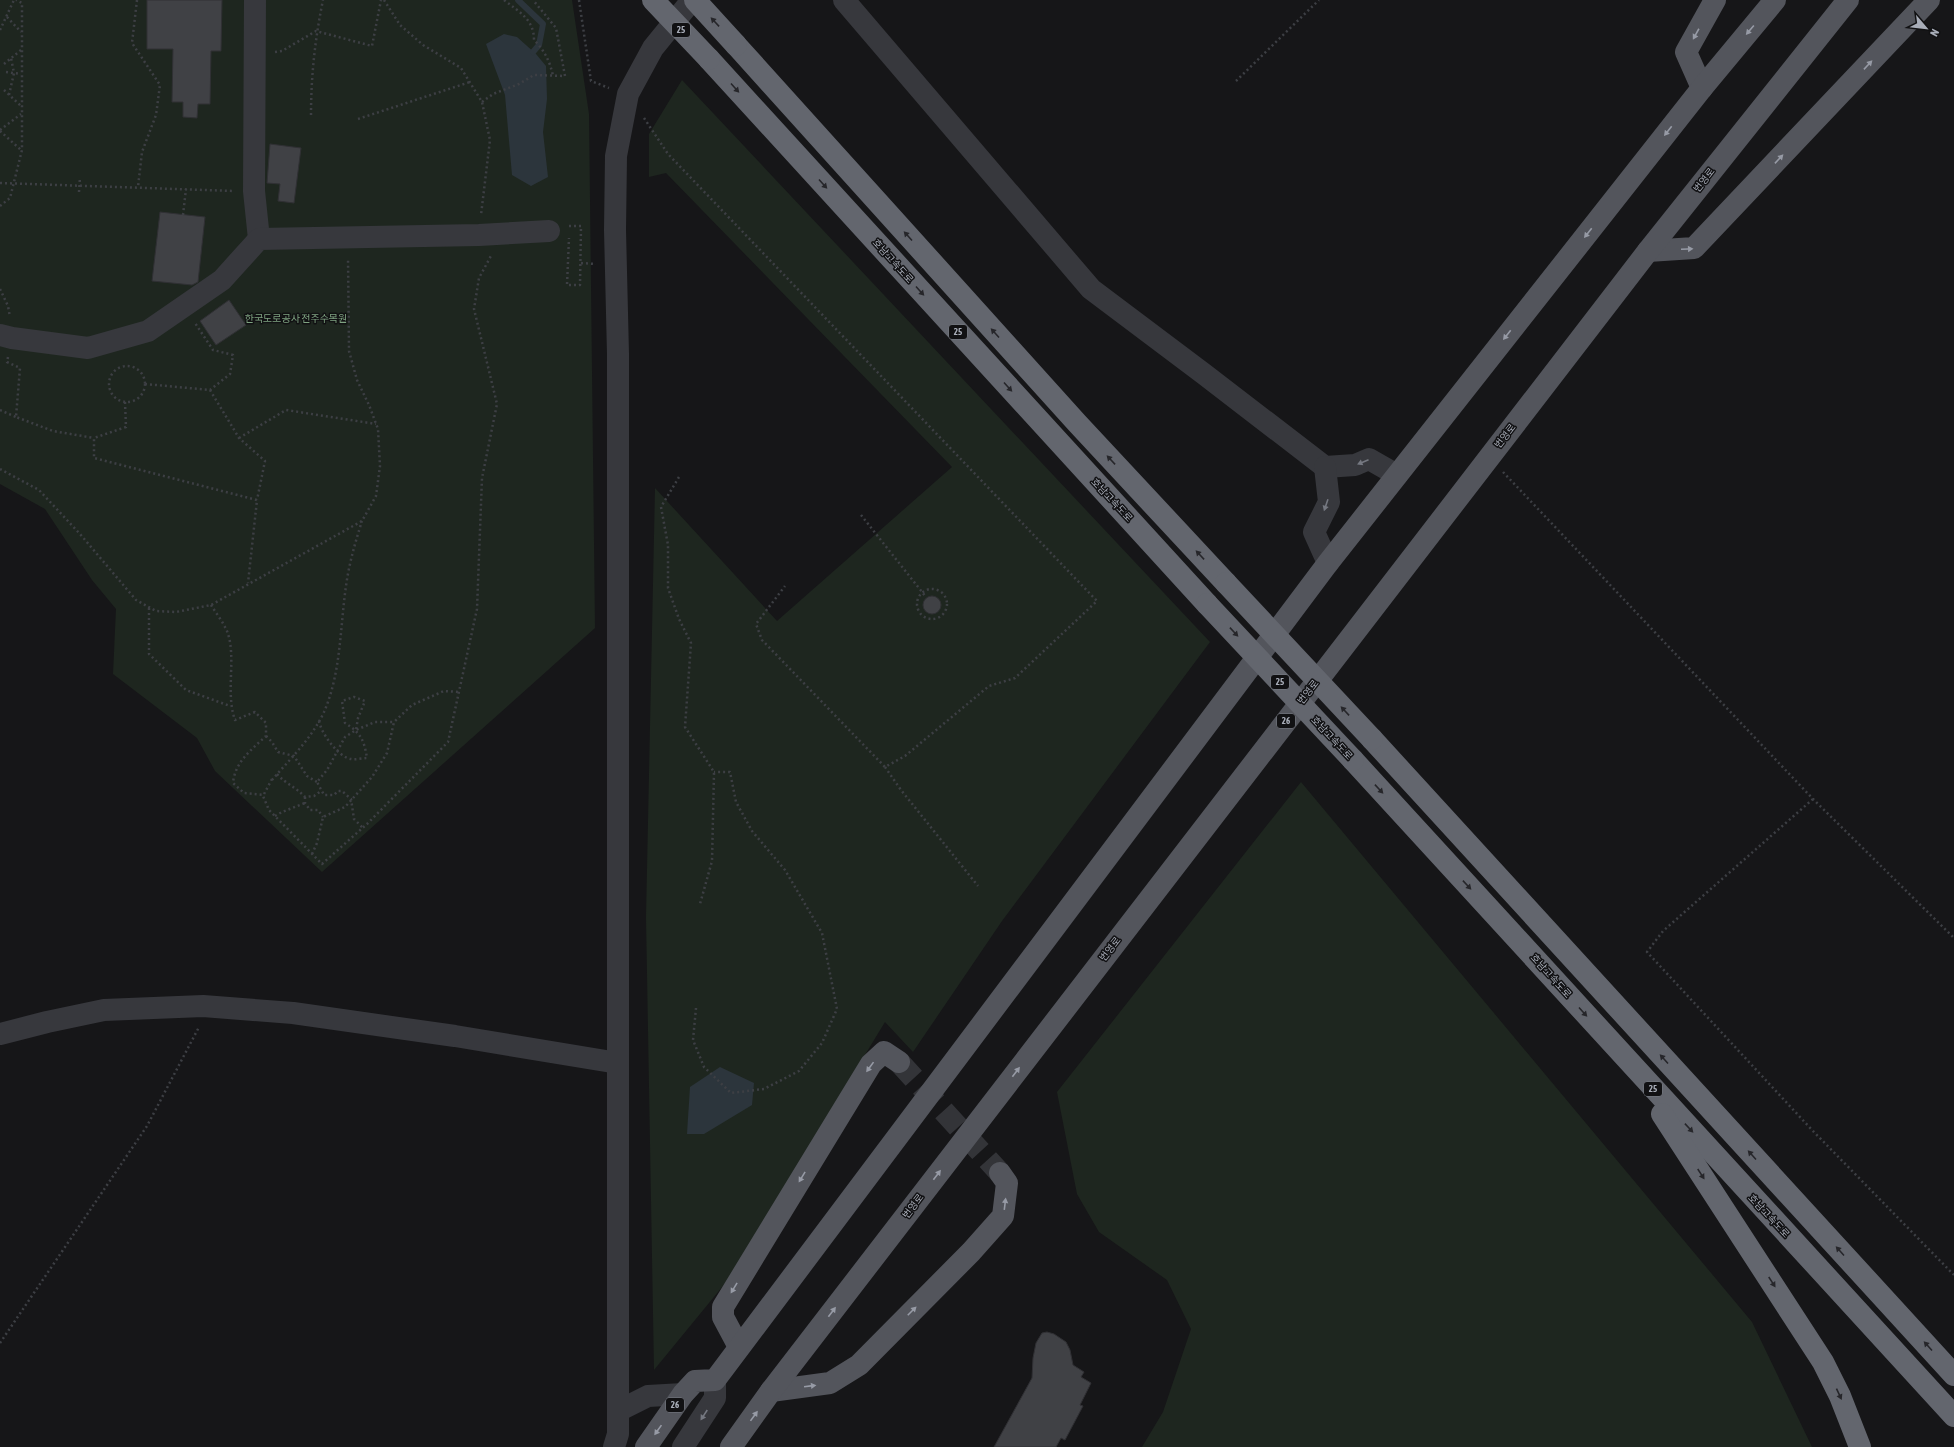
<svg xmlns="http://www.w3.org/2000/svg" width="1954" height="1447" font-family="'Asap Condensed','Noto Sans KR',sans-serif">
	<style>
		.green { fill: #1e261f }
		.water { fill: #2c353c }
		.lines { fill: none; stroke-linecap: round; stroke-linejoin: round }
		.stream { stroke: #2c353c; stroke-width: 6 }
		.building { fill: #404145; stroke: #303034 }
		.major-tunnel { stroke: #333438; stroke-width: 22; stroke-dasharray: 22 11; stroke-linecap: butt }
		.path { stroke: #3d3f44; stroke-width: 2.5; stroke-dasharray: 2 3; stroke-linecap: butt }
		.minor { stroke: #37383d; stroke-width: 22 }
		.major { stroke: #53555c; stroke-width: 22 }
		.highway { stroke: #63666e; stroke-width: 22 }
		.highway-bridge { stroke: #63666e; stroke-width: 22 }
		.oneway { fill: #26262a }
		.oneway2 { fill: #979ba6 }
		.oneway3 { fill: #757881 }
		.labels { text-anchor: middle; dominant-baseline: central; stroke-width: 3; stroke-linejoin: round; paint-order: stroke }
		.shield { fill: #111113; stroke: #7b7e86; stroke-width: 1 }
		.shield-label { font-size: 9px; font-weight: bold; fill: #a8adb8 }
		.street-label { font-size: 10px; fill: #a8adb8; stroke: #111113 }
		.park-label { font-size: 10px; fill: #7fa381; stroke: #111113 }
	</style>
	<rect width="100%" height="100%" fill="#161618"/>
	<g class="green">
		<polygon points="0,0 572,0 589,114 595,628 322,872 215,771 197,738 113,674 116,609 92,580 45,509 0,484"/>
		<polygon points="682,80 1210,642 1002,921 913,1052 885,1022 727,1281 654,1370 646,917 655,488 777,621 952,467 666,173 649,177 649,134"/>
		<polygon points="1301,782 1752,1322 1812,1447 1142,1447 1163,1412 1191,1329 1167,1280 1099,1232 1077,1194 1057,1092"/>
	</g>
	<g class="water">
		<polygon points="504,34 517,37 536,54 546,66 547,99 543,132 548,177 531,186 512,175 505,95 486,44"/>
		<polygon points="720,1067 754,1083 752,1105 704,1134 687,1134 690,1087"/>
	</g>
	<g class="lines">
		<polyline class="stream" points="518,0 543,24 539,45 533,52"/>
	</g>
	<g class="building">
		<polygon points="147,0 222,0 221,51 211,51 210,104 198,104 197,118 183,117 183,102 172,102 173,49 147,49"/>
		<polygon points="270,144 301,148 294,203 278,201 280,184 267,183"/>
		<polygon points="160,212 205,217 198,282 192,285 152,281"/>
		<polygon points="229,300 246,325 216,345 200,321"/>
		<circle cx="932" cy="605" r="9"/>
		<polygon points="1047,1332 1054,1334 1066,1342 1070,1350 1073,1365 1084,1372 1081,1377 1091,1383 1080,1405 1083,1406 1065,1440 1061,1438 1056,1447 994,1447 1032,1378 1033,1358 1036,1343 1042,1333"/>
	</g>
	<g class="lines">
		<polyline class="major-tunnel" points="899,1062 1000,1173"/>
		<g class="path">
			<polyline points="137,0 132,43 160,85 156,115 142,152 138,187"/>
			<polyline points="384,0 400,25 423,45 461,68 482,102 490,140 481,215"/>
			<path d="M504,0c15,12 30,19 30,40 10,10 16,21 19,36"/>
			<polyline points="579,0 591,81 609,88"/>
			<polyline points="7,17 21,32"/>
			<polyline points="0,30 14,0"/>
			<polyline points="275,52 282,51 316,31 372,46 381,0"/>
			<polyline points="4,64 21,50"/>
			<polyline points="6,72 21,74"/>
			<polyline points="1236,81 1319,0"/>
			<polyline points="4,90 21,106"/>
			<polyline points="9,95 14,73 11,58"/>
			<polyline points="482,102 493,94 519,84 534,75 565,76 556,28 533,0"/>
			<path d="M311,115c0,-39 4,-76 12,-115"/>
			<polyline points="644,118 668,154 1097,601 1015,678 989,686 905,756 885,767 762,640 756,624 785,586"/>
			<polyline points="358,119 470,82"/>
			<polyline points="0,130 21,114"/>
			<polyline points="0,131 21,150"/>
			<polyline points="0,183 234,191"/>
			<polyline points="79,192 80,177"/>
			<polyline points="0,206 10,198 22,150 22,3 16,0"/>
			<polyline points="183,215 186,189"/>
			<polyline points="569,226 581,226 580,285 567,285 569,238"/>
			<polyline points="581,263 596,264"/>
			<polyline points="0,289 8,306 10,317"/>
			<polyline points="8,357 7,362 20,368 16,417 53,431 94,438"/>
			<circle cx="127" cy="384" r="18"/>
			<polyline points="145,384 210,390 230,374 233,355 213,350 195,323"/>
			<polyline points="210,390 239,438 265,461 257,500"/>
			<polyline points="125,402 126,427 94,438 94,458 257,500 248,583"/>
			<polyline points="0,410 16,417"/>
			<polyline points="239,438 286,410 376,424"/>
			<polyline points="0,469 39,490 80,534 136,600 156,611 176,612 211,605 362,521 376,496 380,466 378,429 369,405 357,380 349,351 348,258"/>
			<polyline points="1503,472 1813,799 1954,938"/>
			<polyline points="679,477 661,507 668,545 668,588 679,619 691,643 685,727 714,772 712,861 700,904"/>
			<polyline points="861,515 926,597"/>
			<circle cx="932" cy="604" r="15"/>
			<path d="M211,605c5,8 12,17 16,26 10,26 -2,61 8,89l20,-8 11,11v13c-15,14 -31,26 -33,47l11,10 20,2"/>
			<polyline points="149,608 149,654 186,690 230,706"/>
			<path d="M319,721c2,12 19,36 32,38 5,1 11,-1 16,-1 -3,-18 -6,-25 -22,-35l-3,-22 12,-4 11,4 -7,17 -2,12"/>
			<polyline points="266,736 272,742 278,752 294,756 307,776 317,782"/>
			<polyline points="885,767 901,790 978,886"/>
			<path d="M277,774c10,11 19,13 28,23l9,-1 7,-5"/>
			<polyline points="272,779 263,796 269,810 322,864 367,824 448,742 477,609 482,478 497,404 474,309 479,278 492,254"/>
			<path d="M272,780c18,-21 40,-42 52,-68 17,-39 16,-84 22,-126 3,-22 9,-43 16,-65"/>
			<polyline points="305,797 305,803 310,810 318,810 323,817"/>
			<polyline points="1813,799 1663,931 1647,952 1812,1130 1954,1275"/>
			<polyline points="275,816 282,812 305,803"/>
			<polyline points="362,827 354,819 351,799 342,791 338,791 334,795 324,795 317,782 327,770 345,737 356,730 375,722 394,722"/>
			<polyline points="312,854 317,843 323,817 345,807 372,777 387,753 394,722 412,705 444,691 459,692"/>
			<polyline points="696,1008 693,1040 704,1067 731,1093 764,1089 799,1071 822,1043 837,1009 822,933 785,870 752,831 736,802 730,772 714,772"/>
			<polyline points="0,1343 147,1126 199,1027"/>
		</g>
		<g class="minor">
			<polyline points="255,0 254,191 259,239"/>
			<polyline points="844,0 1091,289 1204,374 1325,467 1355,465 1369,459 1397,475"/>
			<polyline points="0,335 12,338 88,348 148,331 222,280 259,239 479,235 549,231"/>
			<polyline points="1325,467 1329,502 1314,532 1328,563"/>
			<polyline points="0,1034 47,1022 104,1010 203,1006 293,1013 455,1036 618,1063"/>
			<polyline points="618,1411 648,1396 683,1394"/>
			<polyline points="614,1447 618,1434 618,354 615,230 616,156 628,94 653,48 692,0"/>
			<polyline points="683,1447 715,1398 715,1380"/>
		</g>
		<g class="major">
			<polyline points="1702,88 1686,52 1715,0"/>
			<polyline points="1648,251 1694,248 1929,0"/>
			<polyline points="739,1347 723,1317 723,1307 871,1064 884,1052 899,1062"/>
			<polyline points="771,1391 830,1383 859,1365 971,1252 1003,1216 1007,1183 1000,1173"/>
			<polyline points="646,1447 683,1394 695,1381 715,1380 1328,563 1702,88 1775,0"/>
			<polyline points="731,1447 771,1391 1648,251 1848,0"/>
		</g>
		<g class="highway">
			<polyline points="736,45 1077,423 1226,583"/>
			<polyline points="709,59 1207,604"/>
			<polyline points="1372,739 1954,1375"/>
			<polyline points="1353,760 1954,1416"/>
			<polyline points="1662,1114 1823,1362 1840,1396 1860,1447"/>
		</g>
		<g class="highway-bridge">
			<polyline points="653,0 709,59"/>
			<polyline points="695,0 736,45"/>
			<polyline points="1226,583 1372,739"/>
			<polyline points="1207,604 1353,760"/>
		</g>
	</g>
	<defs><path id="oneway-solid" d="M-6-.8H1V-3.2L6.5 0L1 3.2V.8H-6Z"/></defs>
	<g class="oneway">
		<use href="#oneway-solid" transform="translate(715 22) rotate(-133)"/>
		<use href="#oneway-solid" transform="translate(735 88) rotate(48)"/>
		<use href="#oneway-solid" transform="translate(823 184) rotate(48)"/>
		<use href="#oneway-solid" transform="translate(908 236) rotate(-132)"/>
		<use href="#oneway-solid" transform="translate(920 291) rotate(48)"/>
		<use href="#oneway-solid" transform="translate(995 333) rotate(-132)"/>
		<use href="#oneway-solid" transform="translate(1008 387) rotate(48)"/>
		<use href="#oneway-solid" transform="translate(1111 460) rotate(-133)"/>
		<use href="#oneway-solid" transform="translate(1200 555) rotate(-133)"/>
		<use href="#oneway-solid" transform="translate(1234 632) rotate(47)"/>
		<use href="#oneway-solid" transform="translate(1345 711) rotate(-133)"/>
		<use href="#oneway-solid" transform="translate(1379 789) rotate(47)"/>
		<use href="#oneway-solid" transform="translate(1467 885) rotate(47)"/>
		<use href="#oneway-solid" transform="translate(1583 1012) rotate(48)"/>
		<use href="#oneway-solid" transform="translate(1664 1059) rotate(-132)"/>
		<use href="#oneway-solid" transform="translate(1689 1128) rotate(47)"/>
		<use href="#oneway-solid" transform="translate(1752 1155) rotate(-132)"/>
		<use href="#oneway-solid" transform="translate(1701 1174) rotate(57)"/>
		<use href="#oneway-solid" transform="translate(1840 1251) rotate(-132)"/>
		<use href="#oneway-solid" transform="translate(1772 1282) rotate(57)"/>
		<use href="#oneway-solid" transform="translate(1928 1346) rotate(-132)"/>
		<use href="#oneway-solid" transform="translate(1839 1394) rotate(65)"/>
	</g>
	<g class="oneway2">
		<use href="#oneway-solid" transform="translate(1750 30) rotate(130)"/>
		<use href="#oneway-solid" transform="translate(1696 34) rotate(119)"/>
		<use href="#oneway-solid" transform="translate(1868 65) rotate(-47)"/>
		<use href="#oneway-solid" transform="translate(1668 131) rotate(128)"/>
		<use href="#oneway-solid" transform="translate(1779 159) rotate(-47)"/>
		<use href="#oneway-solid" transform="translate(1588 233) rotate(128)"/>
		<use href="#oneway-solid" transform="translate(1687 249) rotate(-3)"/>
		<use href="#oneway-solid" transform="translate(1507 335) rotate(128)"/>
		<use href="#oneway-solid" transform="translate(870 1067) rotate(126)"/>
		<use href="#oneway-solid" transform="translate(1016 1072) rotate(-53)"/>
		<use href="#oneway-solid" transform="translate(937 1175) rotate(-53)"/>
		<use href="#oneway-solid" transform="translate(802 1177) rotate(121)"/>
		<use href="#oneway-solid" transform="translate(1005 1204) rotate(-83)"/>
		<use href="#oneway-solid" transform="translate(734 1288) rotate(121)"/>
		<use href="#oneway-solid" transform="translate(912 1311) rotate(-45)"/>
		<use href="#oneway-solid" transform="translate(832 1312) rotate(-53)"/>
		<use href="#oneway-solid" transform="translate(810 1386) rotate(-7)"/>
		<use href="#oneway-solid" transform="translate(754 1416) rotate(-54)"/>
		<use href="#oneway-solid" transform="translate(658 1430) rotate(125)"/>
	</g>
	<g class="oneway3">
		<use href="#oneway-solid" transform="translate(1363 462) rotate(157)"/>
		<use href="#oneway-solid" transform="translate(1326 505) rotate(109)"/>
		<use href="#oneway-solid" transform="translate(704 1415) rotate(123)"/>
	</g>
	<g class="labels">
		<g class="shield">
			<rect x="672" y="23" width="18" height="14" rx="3"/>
			<rect x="949" y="325" width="18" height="14" rx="3"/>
			<rect x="1271" y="675" width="18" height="14" rx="3"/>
			<rect x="1277" y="714" width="18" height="14" rx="3"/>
			<rect x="1644" y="1082" width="18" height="14" rx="3"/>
			<rect x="666" y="1398" width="18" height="14" rx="3"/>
		</g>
		<g class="shield-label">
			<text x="681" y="30">25</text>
			<text x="958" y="332">25</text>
			<text x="1280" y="682">25</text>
			<text x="1286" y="721">26</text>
			<text x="1653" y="1089">25</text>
			<text x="675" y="1405">26</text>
		</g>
		<g class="street-label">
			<text transform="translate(1704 180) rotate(-52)">번영로</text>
			<text transform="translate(893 261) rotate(48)">호남고속도로</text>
			<text transform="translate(1505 436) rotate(-52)">번영로</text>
			<text transform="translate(1112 500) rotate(47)">호남고속도로</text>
			<text transform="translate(1308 692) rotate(-52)">번영로</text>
			<text transform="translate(1332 738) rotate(47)">호남고속도로</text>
			<text transform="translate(1110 949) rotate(-52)">번영로</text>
			<text transform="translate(1551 976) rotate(48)">호남고속도로</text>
			<text transform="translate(913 1206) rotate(-53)">번영로</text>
			<text transform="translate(1769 1216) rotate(47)">호남고속도로</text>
		</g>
		<g class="park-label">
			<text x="296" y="318">한국도로공사 전주수목원</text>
		</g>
	</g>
	<g transform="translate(1926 28) rotate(118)" stroke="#111113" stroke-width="3" paint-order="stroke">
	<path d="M0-3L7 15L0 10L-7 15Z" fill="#a8adb8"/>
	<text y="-6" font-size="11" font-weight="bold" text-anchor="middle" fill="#a8adb8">N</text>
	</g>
</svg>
